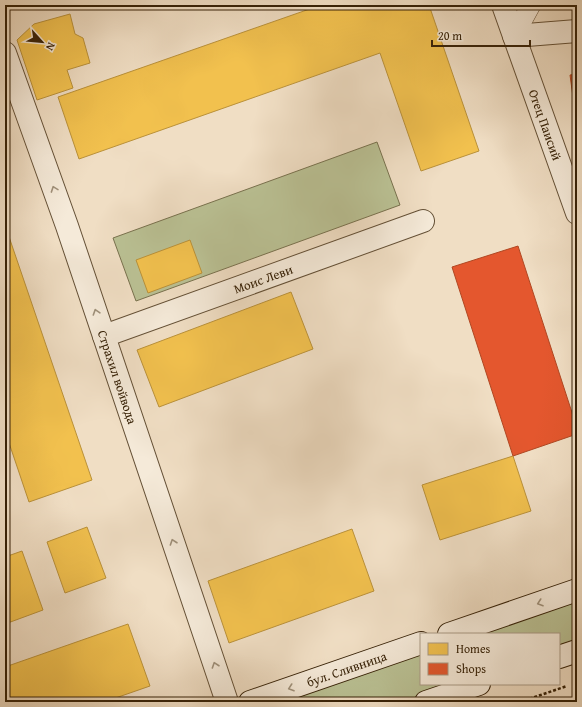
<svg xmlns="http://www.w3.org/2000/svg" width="582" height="707" font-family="'Gentium Book Plus',serif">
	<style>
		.green { fill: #bac194; stroke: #78714e }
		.homes { fill: #f2c14e; stroke: #ba9139 }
		.shops { fill: #e4572e; stroke: #b04722 }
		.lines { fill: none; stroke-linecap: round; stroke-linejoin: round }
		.service-casing { stroke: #645036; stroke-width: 20 }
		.minor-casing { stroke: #645036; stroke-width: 24 }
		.tertiary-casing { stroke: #645036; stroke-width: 24 }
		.secondary-casing { stroke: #362107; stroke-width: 24 }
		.path { stroke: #362107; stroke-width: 2.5; stroke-dasharray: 3 2; stroke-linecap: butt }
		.service { stroke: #f5ead9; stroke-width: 19 }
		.minor { stroke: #f5ead9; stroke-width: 22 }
		.tertiary { stroke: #f5ead9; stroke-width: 22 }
		.secondary { stroke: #f5ead9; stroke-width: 22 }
		.oneway { stroke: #9f907a }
		.labels { text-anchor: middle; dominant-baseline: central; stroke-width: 4; stroke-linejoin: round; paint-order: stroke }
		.street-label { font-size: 13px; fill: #362107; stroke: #f5ead9 }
	</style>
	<rect width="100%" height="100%" fill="#f0dec4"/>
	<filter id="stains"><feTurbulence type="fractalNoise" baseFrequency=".005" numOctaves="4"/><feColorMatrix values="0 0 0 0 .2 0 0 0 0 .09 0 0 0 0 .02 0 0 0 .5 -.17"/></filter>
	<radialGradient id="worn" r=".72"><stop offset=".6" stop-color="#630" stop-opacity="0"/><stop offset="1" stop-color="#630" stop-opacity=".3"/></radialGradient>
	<g class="green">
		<polygon points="377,142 400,205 136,301 113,238"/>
		<polygon points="577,593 577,651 559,657 559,634 458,634"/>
		<polygon points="421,647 421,684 479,684 426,702 261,702"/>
	</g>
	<g class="homes">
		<polygon points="321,5 429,5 479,151 421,171 380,53 79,159 58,97"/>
		<polygon points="70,14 75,34 83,38 90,63 67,70 73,88 37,100 17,40 34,24"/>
		<polygon points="5,182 9,195 5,197"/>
		<polygon points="5,225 92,480 29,502 5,431"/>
		<polygon points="190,240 202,273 148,293 136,260"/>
		<polygon points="291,292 313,349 159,407 137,350"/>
		<polygon points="513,456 531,511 440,540 422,485"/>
		<polygon points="87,527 106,578 65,593 47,542"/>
		<polygon points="352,529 374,591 229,643 208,581"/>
		<polygon points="22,551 43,610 5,624 5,557"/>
		<polygon points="128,624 150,686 104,702 6,702 5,699 5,667"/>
	</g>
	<g class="shops">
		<polygon points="577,74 577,119 576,119 570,75"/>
		<polygon points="518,246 577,428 577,434 513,456 452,267"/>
	</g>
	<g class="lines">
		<defs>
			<polyline id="service" points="514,36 531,5"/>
			<g id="minor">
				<polyline points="514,36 577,31"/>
				<path id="s1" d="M5,53l62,173 160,476"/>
				<path id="s2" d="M104,336l319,-115"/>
			</g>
			<g id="tertiary">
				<path id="s3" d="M503,5l74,208"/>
			</g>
			<g id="secondary">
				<polyline points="449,634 577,590"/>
				<polyline points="559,657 577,651"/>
				<path id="s4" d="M250,702l171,-59"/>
				<polyline points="426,702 479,684"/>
			</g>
		</defs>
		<use href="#service" class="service-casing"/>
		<use href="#minor" class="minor-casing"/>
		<use href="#tertiary" class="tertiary-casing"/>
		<use href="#secondary" class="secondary-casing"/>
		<polyline class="path" points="520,702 567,686"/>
		<use href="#service" class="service"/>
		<use href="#minor" class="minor"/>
		<use href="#tertiary" class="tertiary"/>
		<use href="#secondary" class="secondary"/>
	</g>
	<defs><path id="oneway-chevron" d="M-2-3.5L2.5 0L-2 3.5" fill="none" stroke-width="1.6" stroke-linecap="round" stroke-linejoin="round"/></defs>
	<g class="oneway">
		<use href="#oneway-chevron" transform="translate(54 189) rotate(-110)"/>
		<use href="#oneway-chevron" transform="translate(96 312) rotate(-108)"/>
		<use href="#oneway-chevron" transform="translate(173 542) rotate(-109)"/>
		<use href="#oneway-chevron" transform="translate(540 603) rotate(161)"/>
		<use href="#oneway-chevron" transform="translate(215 665) rotate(-109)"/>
		<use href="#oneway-chevron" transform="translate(291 688) rotate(161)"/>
	</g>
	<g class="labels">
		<g class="street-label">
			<text stroke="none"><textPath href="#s3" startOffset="127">Отец Паисий</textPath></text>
			<text stroke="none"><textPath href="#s2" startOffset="169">Моис Леви</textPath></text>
			<text stroke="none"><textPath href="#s1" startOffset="343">Страхил войвода</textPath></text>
			<text stroke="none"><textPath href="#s4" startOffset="102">бул. Сливница</textPath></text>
		</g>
	</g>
	<rect width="582" height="707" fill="none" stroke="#f0dec4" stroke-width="20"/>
	<rect x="6" y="6" width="570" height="695" fill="none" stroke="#362107" stroke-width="2"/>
	<rect x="10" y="10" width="562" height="687" fill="none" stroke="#362107"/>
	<rect x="420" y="633" width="140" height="52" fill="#f5ead9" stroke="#a99a85"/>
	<rect x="428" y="643" width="20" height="12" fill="#f2c14e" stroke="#a99a85"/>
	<text x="456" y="653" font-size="12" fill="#362107">Homes</text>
	<rect x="428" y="663" width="20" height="12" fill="#e4572e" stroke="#a99a85"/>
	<text x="456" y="673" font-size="12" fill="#362107">Shops</text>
	<g transform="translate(42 42) rotate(117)" stroke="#f5ead9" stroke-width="3" paint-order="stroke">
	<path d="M0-3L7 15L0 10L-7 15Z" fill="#362107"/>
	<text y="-6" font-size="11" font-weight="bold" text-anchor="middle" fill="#362107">N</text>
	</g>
	<path d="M432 40v6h98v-6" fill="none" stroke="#362107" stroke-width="2"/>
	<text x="438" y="40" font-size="12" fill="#362107" stroke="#f5ead9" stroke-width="3" paint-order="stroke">20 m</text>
	<rect width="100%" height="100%" filter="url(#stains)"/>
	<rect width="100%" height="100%" fill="url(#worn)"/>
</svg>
